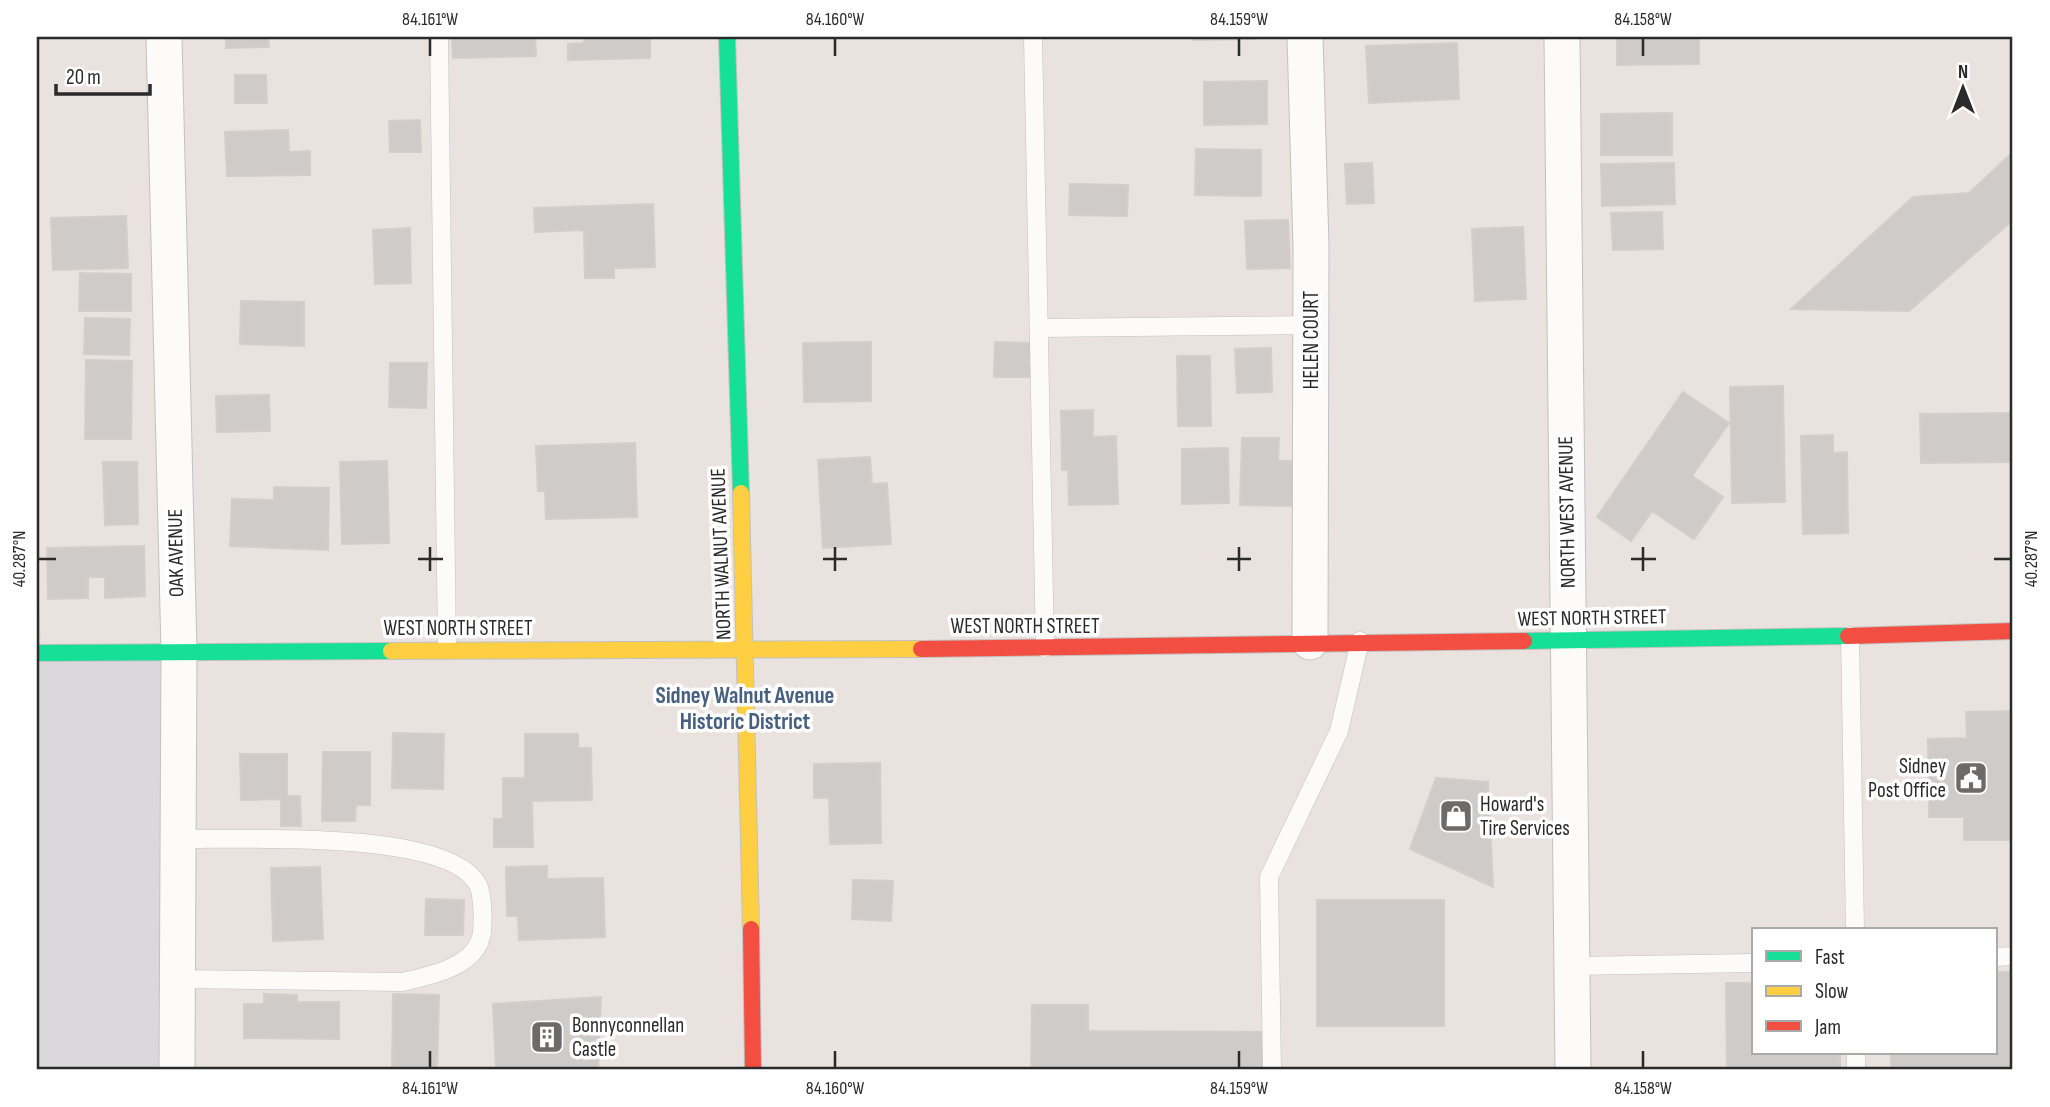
<svg xmlns="http://www.w3.org/2000/svg" width="2050" height="1107" font-family="'Sofia Sans Condensed',sans-serif">
	<style>
		.industrial { fill: #dbd8db }
		.building { fill: #cfcbc9; stroke: #d4cecb; stroke-width: 2 }
		.lines { fill: none; stroke-linecap: round; stroke-linejoin: round }
		.lane-casing { stroke: #c2c1c1; stroke-width: 19 }
		.street-casing { stroke: #c2c1c1; stroke-width: 37 }
		.fast-casing { stroke: #c2c1c1; stroke-width: 18 }
		.slow-casing { stroke: #c2c1c1; stroke-width: 18 }
		.jam-casing { stroke: #c2c1c1; stroke-width: 18 }
		.lane { stroke: #fcfbfa; stroke-width: 18 }
		.street { stroke: #fcfbfa; stroke-width: 35 }
		.fast { stroke: #16e098; stroke-width: 16 }
		.slow { stroke: #ffcf43; stroke-width: 16 }
		.jam { stroke: #f24e42; stroke-width: 16 }
		.ticks { fill: none; stroke: #2a2a2a; stroke-width: 2.5 }
		.labels { text-anchor: middle; dominant-baseline: central; stroke-width: 7; stroke-linejoin: round; paint-order: stroke }
		.street-label { font-size: 21px; fill: #2a2a2a; stroke: #fff }
		.poi-label { font-size: 21px; fill: #2a2a2a; stroke: #fff; text-anchor: start }
		.neighbourhood-label { font-size: 23px; font-weight: bold; fill: #47607f; stroke: #fff }
		.neatline { fill: none; stroke: #2a2a2a; stroke-width: 2.5 }
		.ticks-label { font-size: 18px; text-anchor: middle; fill: #2a2a2a }
	</style>
	<rect width="100%" height="100%" fill="#e9e2df"/>
	<polygon class="industrial" points="37,545 41,653 179,651 177,1070 37,1070"/>
	<g class="building">
		<polygon points="226,37 268,37 269,47 226,48"/>
		<polygon points="452,37 535,37 536,56 453,58"/>
		<polygon points="584,37 650,37 650,58 568,60 568,44 584,43"/>
		<polygon points="1194,37 1256,37 1256,39 1194,40"/>
		<polygon points="1617,37 1699,37 1699,64 1617,65"/>
		<polygon points="1457,43 1459,99 1369,103 1366,46"/>
		<polygon points="235,75 266,75 267,103 235,103"/>
		<polygon points="1267,81 1267,124 1204,125 1204,82"/>
		<polygon points="1672,113 1672,155 1601,155 1601,114"/>
		<polygon points="420,120 421,152 390,152 389,121"/>
		<polygon points="288,130 289,152 310,151 310,175 227,176 225,132"/>
		<polygon points="1196,149 1261,150 1261,196 1195,195"/>
		<polygon points="2013,152 2013,220 1909,311 1791,309 1913,197 1969,193"/>
		<polygon points="1372,163 1374,203 1347,204 1345,164"/>
		<polygon points="1674,163 1675,204 1602,206 1601,164"/>
		<polygon points="1070,184 1128,185 1127,216 1069,215"/>
		<polygon points="653,204 655,267 614,268 614,278 585,278 584,230 535,232 534,208"/>
		<polygon points="1662,212 1663,249 1613,250 1611,213"/>
		<polygon points="126,216 128,268 53,270 51,218"/>
		<polygon points="1288,220 1290,268 1247,269 1245,221"/>
		<polygon points="1523,227 1526,299 1475,301 1472,229"/>
		<polygon points="410,228 411,283 375,284 373,230"/>
		<polygon points="80,273 131,274 131,311 79,311"/>
		<polygon points="241,301 304,302 304,346 240,344"/>
		<polygon points="85,318 130,319 129,355 84,354"/>
		<polygon points="871,342 871,401 804,402 803,343"/>
		<polygon points="995,342 1031,343 1030,377 994,377"/>
		<polygon points="1271,348 1272,392 1237,393 1235,349"/>
		<polygon points="1177,356 1210,356 1211,426 1178,426"/>
		<polygon points="86,360 132,361 131,439 85,439"/>
		<polygon points="390,363 427,363 426,408 389,407"/>
		<polygon points="1783,386 1785,502 1732,503 1730,387"/>
		<polygon points="1683,392 1729,423 1692,476 1723,497 1694,539 1652,511 1631,541 1597,517"/>
		<polygon points="269,395 270,431 217,432 216,396"/>
		<polygon points="1093,410 1093,437 1116,436 1118,504 1069,505 1068,470 1062,470 1061,411"/>
		<polygon points="2013,413 2013,462 1921,463 1920,414"/>
		<polygon points="1833,435 1833,453 1847,452 1848,533 1803,534 1801,436"/>
		<polygon points="1242,438 1279,438 1278,461 1294,461 1293,506 1240,505"/>
		<polygon points="635,443 637,517 546,519 545,491 538,491 536,446"/>
		<polygon points="1228,448 1229,503 1182,504 1182,449"/>
		<polygon points="870,457 872,484 887,483 891,544 823,548 818,460"/>
		<polygon points="387,461 389,543 342,544 340,462"/>
		<polygon points="103,462 137,462 138,524 105,525"/>
		<polygon points="2011,469 2013,469 2013,534 2012,534"/>
		<polygon points="274,487 329,488 328,550 230,546 232,499 274,500"/>
		<polygon points="144,546 145,596 105,598 105,577 88,577 88,598 48,599 47,548"/>
		<polygon points="2013,711 2013,840 1964,840 1964,817 1929,817 1928,739 1967,738 1966,712"/>
		<polygon points="393,733 444,734 443,789 392,788"/>
		<polygon points="525,734 578,734 578,748 591,748 592,800 532,801 533,847 494,847 494,819 503,819 503,778 525,778"/>
		<polygon points="323,752 370,752 370,805 356,805 355,821 322,821"/>
		<polygon points="240,754 287,754 287,796 300,796 301,826 281,826 281,799 241,800"/>
		<polygon points="880,763 881,843 830,844 829,798 814,798 814,764"/>
		<polygon points="1436,778 1488,782 1493,887 1410,849"/>
		<polygon points="547,866 547,879 603,878 605,937 519,940 518,916 507,916 506,867"/>
		<polygon points="320,867 323,939 273,941 271,868"/>
		<polygon points="853,880 893,881 891,921 852,919"/>
		<polygon points="426,899 464,900 463,935 425,935"/>
		<rect x="1317" y="900" width="127" height="126"/>
		<polygon points="1996,972 2013,972 2013,1070 1891,1070 1891,1053 1996,1053"/>
		<polygon points="1726,983 1754,983 1754,1053 1840,1053 1840,1070 1727,1070"/>
		<polygon points="264,994 297,995 297,1002 339,1002 339,1039 244,1038 244,1004 264,1004"/>
		<polygon points="393,994 439,995 437,1070 392,1070"/>
		<polygon points="601,997 598,1070 496,1070 493,1004"/>
		<polygon points="1032,1005 1088,1005 1088,1031 1267,1032 1267,1070 1031,1070"/>
	</g>
	<g class="lines">
		<defs>
			<g id="lane">
				<polyline points="439,37 447,649"/>
				<polyline points="1033,37 1045,648"/>
				<polyline points="1040,328 1311,325"/>
				<polyline points="1850,636 1855,930"/>
				<polyline points="1996,957 2013,956"/>
				<polyline points="1573,966 1754,963"/>
				<path d="M175,979l227,3c27,-6 76,-15 80,-50 1,-11 1,-37 -4,-47 -30,-57 -243,-45 -302,-46"/>
				<polyline points="1856,1053 1856,1070"/>
				<polyline points="1272,1070 1269,877 1339,731 1360,641"/>
			</g>
			<g id="street">
				<polyline points="164,37 179,651 177,1070"/>
				<polyline points="1305,37 1311,246 1310,642"/>
				<polyline points="1562,37 1573,1070"/>
			</g>
			<g id="fast">
				<polyline points="727,37 741,493"/>
				<polyline points="1524,641 1848,636"/>
				<polyline points="37,653 391,651"/>
			</g>
			<g id="slow">
				<polyline points="741,493 751,929"/>
				<polyline points="391,651 921,649"/>
			</g>
			<g id="jam">
				<polyline points="1848,636 2013,631"/>
				<polyline points="921,649 1524,641"/>
				<polyline points="751,929 753,1070"/>
			</g>
		</defs>
		<use href="#lane" class="lane-casing"/>
		<use href="#street" class="street-casing"/>
		<use href="#fast" class="fast-casing"/>
		<use href="#slow" class="slow-casing"/>
		<use href="#jam" class="jam-casing"/>
		<use href="#lane" class="lane"/>
		<use href="#street" class="street"/>
		<use href="#fast" class="fast"/>
		<use href="#slow" class="slow"/>
		<use href="#jam" class="jam"/>
	</g>
	<path class="ticks" d="M430,38v18M835,38v18M1239,38v18M1643,38v18M430,547v24M835,547v24M1239,547v24M1643,547v24M38,559h18M418,559h25M823,559h24M1227,559h24M1631,559h25M1994,559h17M430,1051v17M835,1051v17M1239,1051v17M1643,1051v17"/>
	<defs>
		<symbol id="civic-square" viewBox="-11 -11 22 22"><rect x="-9" y="-9" width="18" height="18" rx="4" fill="#6d6a69" stroke="#fff"/><path d="M-.6-6.5H3V-4.5H.6V-3L4-1V1h2V6H-6V1h2V-1L-.6-3ZM-1.2 2.5V6h2.4V2.5Z" fill="#fff"/></symbol>
		<symbol id="shop-square" viewBox="-11 -11 22 22"><rect x="-9" y="-9" width="18" height="18" rx="4" fill="#6d6a69" stroke="#fff"/><path d="M-5-2.5h2.3a2.7 3.5 0 0 1 5.4 0H5L5.5 6h-11ZM-1.5-2.5h3a1.5 2.3 0 0 0-3 0Z" fill="#fff"/></symbol>
		<symbol id="building-square" viewBox="-11 -11 22 22"><rect x="-9" y="-9" width="18" height="18" rx="4" fill="#6d6a69" stroke="#fff"/><path d="M-4-6H4V6H1V3H-1V6H-4ZM-2.5-4.3h1.7v1.8h-1.7ZM.8-4.3h1.7v1.8H.8ZM-2.5-1h1.7V.8h-1.7ZM.8-1h1.7V.8H.8Z" fill="#fff"/></symbol>
	</defs>
	<g fill-rule="evenodd">
		<use href="#civic-square" x="1952" y="759" width="38" height="38"/>
		<use href="#shop-square" x="1437" y="797" width="38" height="38"/>
		<use href="#building-square" x="528" y="1018" width="38" height="38"/>
	</g>
	<g class="labels">
		<g class="street-label">
			<text transform="translate(1311 340) rotate(-90)">HELEN COURT</text>
			<text transform="translate(1567 512) rotate(-91)">NORTH WEST AVENUE</text>
			<text transform="translate(176 553) rotate(-91)">OAK AVENUE</text>
			<text transform="translate(721 554) rotate(-92)">NORTH WALNUT AVENUE</text>
			<text transform="translate(1592 618) rotate(-1)">WEST NORTH STREET</text>
			<text x="1025" y="626">WEST NORTH STREET</text>
			<text x="458" y="628">WEST NORTH STREET</text>
		</g>
		<g class="poi-label">
			<text x="1946" y="766" text-anchor="end">Sidney<tspan x="1946" dy="24">Post Office</tspan></text>
			<text x="1480" y="804">Howard's<tspan x="1480" dy="24">Tire Services</tspan></text>
			<text x="572" y="1025">Bonnyconnellan<tspan x="572" dy="24">Castle</tspan></text>
		</g>
		<g class="neighbourhood-label">
			<text x="745" y="696">Sidney Walnut Avenue<tspan x="745" dy="26">Historic District</tspan></text>
		</g>
	</g>
	<rect width="2050" height="1107" fill="none" stroke="#ffffff" stroke-width="77"/>
	<rect x="1752" y="928" width="245" height="126" fill="#ffffff" stroke="#aaaaaa" stroke-width="2"/>
	<rect x="1766" y="951" width="35" height="10" fill="#16e098" stroke="#aaaaaa" stroke-width="2"/>
	<text x="1815" y="964" font-size="21" fill="#2a2a2a">Fast</text>
	<rect x="1766" y="986" width="35" height="10" fill="#ffcf43" stroke="#aaaaaa" stroke-width="2"/>
	<text x="1815" y="998" font-size="21" fill="#2a2a2a">Slow</text>
	<rect x="1766" y="1021" width="35" height="10" fill="#f24e42" stroke="#aaaaaa" stroke-width="2"/>
	<text x="1815" y="1034" font-size="21" fill="#2a2a2a">Jam</text>
	<g transform="translate(1963 88)" stroke="#ffffff" stroke-width="5" paint-order="stroke">
	<path d="M0-5L12 26L0 18L-12 26Z" fill="#2a2a2a"/>
	<text y="-10" font-size="19" font-weight="bold" text-anchor="middle" fill="#2a2a2a">N</text>
	</g>
	<path d="M56 84v10h94v-10" fill="none" stroke="#2a2a2a" stroke-width="3.5"/>
	<text x="66" y="84" font-size="21" fill="#2a2a2a" stroke="#ffffff" stroke-width="5" paint-order="stroke">20 m</text>
	<rect x="38" y="38" width="1973" height="1030" class="neatline"/>
	<g class="ticks-label">
		<text x="430" y="25">84.161°W</text>
		<text x="835" y="25">84.160°W</text>
		<text x="1239" y="25">84.159°W</text>
		<text x="1643" y="25">84.158°W</text>
		<text transform="translate(19 559) rotate(-90)" y="6">40.287°N</text>
		<text transform="translate(2031 559) rotate(-90)" y="6">40.287°N</text>
		<text x="430" y="1094">84.161°W</text>
		<text x="835" y="1094">84.160°W</text>
		<text x="1239" y="1094">84.159°W</text>
		<text x="1643" y="1094">84.158°W</text>
	</g>
</svg>
